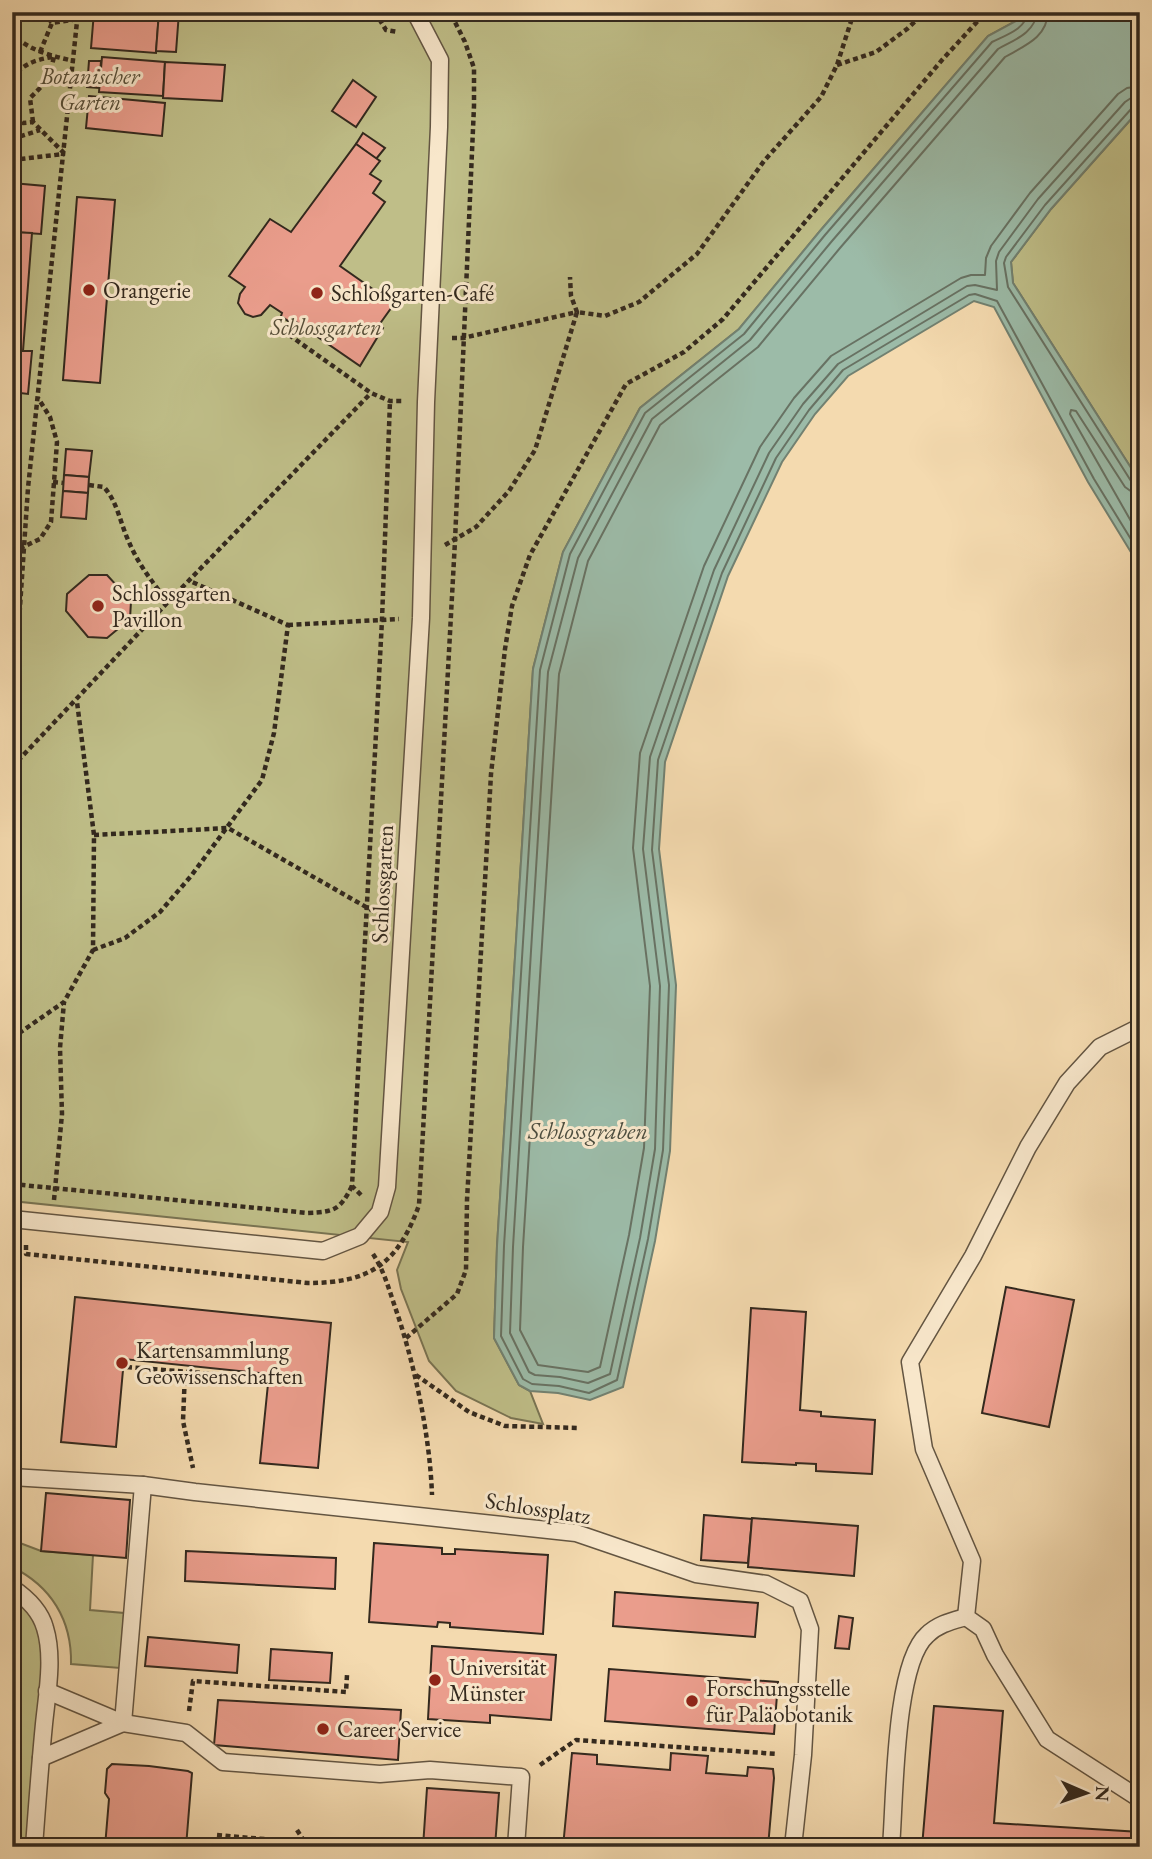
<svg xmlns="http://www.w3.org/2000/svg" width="1152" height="1859" font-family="'EB Garamond',serif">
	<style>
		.green { fill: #bfbe88; stroke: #797453; stroke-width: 2 }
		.water { fill: #9cbba8; stroke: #728171; stroke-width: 2 }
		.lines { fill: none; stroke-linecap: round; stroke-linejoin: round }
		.shore { stroke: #687263; stroke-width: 2 }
		.building { fill: #ea9d8c; stroke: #33291e; stroke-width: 2 }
		.service-casing { stroke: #635542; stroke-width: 19 }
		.path { stroke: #33291e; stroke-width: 4.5; stroke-dasharray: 5 3.5; stroke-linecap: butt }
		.service { stroke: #f8e7cb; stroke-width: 16 }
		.poi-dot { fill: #8f2418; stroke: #f8e7cb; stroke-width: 2.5 }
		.labels { text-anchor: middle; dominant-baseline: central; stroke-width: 6; stroke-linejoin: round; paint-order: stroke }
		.park-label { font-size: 23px; font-style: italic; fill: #564e38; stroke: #f8e7cb }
		.poi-label { font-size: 23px; fill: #33291e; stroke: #f8e7cb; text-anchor: start }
		.street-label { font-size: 23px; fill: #33291e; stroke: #f8e7cb }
		.water-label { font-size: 24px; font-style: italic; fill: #4d4e40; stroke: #f8e7cb }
	</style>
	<rect width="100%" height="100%" fill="#f4daaf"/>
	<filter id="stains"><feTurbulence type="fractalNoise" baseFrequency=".00286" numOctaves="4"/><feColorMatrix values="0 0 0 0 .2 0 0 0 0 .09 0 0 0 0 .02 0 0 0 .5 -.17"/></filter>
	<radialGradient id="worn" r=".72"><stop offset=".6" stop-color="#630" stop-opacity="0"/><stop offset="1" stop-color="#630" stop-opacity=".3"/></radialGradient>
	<g class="green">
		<polygon points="12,12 1023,12 1016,21 988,36 820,231 739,329 640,408 563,552 533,669 497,1246 494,1338 519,1385 530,1391 543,1424 511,1418 456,1391 429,1361 401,1289 397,1270 408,1242 12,1201"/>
		<polygon points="1140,109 1140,482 1013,283 1011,262 1051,209"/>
		<path d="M12,1540l29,11 52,4 -3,55 34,3 -4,55 -49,-4c1,-44 -20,-78 -59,-97z"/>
		<polygon points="12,1588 45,1627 34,1847 12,1847"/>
	</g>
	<polygon class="water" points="1023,12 1140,12 1140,109 1051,209 1011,262 1013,283 1140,482 1140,567 1088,482 994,307 974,301 848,376 815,414 782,462 728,576 665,762 659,849 676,985 670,1151 655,1241 623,1387 590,1400 558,1393 530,1391 519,1385 494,1338 497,1246 533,669 563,552 640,408 739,329 820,231 988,36 1016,21"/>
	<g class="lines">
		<g class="shore">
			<path d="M1028,12c-2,17 -22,23 -36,30l-167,193 -81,99 -99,79 -75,141 -30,116 -36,576 -3,90 22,43 9,5 27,2 30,7 28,-13 31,-141 15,-89 6,-165 -17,-135 6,-90 64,-187 54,-115 33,-48 34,-40 126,-75 6,-1 22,7 97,178 46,75"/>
			<path d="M1037,12c-2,21 -23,28 -39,37l-166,192 -82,99 -98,79 -74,139 -30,114 -35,575 -3,86 19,39 6,3 25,2 28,6 22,-9 30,-136 15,-89 5,-163 -17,-137 7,-92 64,-187 55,-117 34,-49 35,-40 129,-78 8,-1 22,5 -1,-29 3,-9 39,-53 87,-97 6,-4 9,-2"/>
			<path d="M1048,12c-1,26 -24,34 -43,45l-165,191 -82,99 -98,78 -72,136 -29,113 -36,573 -3,83 18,35 50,7 12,-5 29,-132 15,-87 6,-162 -17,-138 7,-95 64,-187 56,-119 34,-49 37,-42 130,-78 10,-3h14l1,-17 5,-12 39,-53 88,-99 9,-6 13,-2"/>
			<polyline points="1140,105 1132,108 1045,205 1006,257 1004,263 1008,287 1131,481 1140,484"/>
			<polyline points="1140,493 1132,492 1125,487 1076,411 1071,410 1070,414 1140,537"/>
		</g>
	</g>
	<g class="building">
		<polygon points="94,12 159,12 156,53 91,48"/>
		<polygon points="159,12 179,12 176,52 156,51"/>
		<polygon points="102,57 165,62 163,96 99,92"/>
		<polygon points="89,61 101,61 99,88 87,87"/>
		<polygon points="165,62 225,65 222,101 163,98"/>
		<polygon points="353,80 376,97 356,127 332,111"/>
		<polygon points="89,96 165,103 162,136 86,128"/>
		<polygon points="363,133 385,148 376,159 356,144"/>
		<polygon points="356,144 380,161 370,174 381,181 373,193 385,202 340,266 394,304 379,325 383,328 360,366 293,320 291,323 281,316 282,313 270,305 261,315 253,317 245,314 238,303 240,294 245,287 229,276 270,219 291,232"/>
		<polygon points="12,183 45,186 41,234 12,232"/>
		<polygon points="77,197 115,200 100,383 63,380"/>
		<polygon points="12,232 32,233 23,351 12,351"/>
		<polygon points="12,351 32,351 28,394 12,392"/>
		<polygon points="66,449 92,451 89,477 64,475"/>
		<polygon points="64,475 89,477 88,493 63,491"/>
		<polygon points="63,491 88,493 86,519 61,517"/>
		<polygon points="89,575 107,575 131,601 130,619 107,638 88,637 66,611 67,594"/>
		<polygon points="1006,1287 1074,1300 1049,1427 982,1413"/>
		<polygon points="75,1297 331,1323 318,1468 260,1463 269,1374 124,1359 116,1447 61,1442"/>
		<polygon points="751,1308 806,1312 800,1410 821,1412 821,1416 875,1420 872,1474 816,1471 816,1464 796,1463 796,1465 742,1462"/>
		<polygon points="46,1493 130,1500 126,1558 41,1551"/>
		<polygon points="704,1515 752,1519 748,1563 701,1560"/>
		<polygon points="752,1518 858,1526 854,1576 748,1567"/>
		<polygon points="374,1543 442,1548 442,1554 455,1554 455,1549 548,1555 543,1634 450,1627 450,1623 438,1622 437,1627 369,1622"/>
		<polygon points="186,1551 336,1558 335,1589 185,1581"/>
		<polygon points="615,1592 758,1603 755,1637 613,1626"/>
		<polygon points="839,1616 853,1618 849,1649 835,1648"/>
		<polygon points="148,1637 239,1645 237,1673 145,1666"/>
		<polygon points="432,1646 556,1655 551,1720 490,1715 490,1723 428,1719"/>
		<polygon points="271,1649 332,1653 330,1683 269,1680"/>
		<polygon points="609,1669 778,1682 774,1734 605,1721"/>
		<polygon points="218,1700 401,1710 398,1760 214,1745"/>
		<polygon points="934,1706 1003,1711 994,1823 1140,1832 1140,1847 922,1847"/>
		<polygon points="572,1753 597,1755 597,1764 670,1770 671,1753 708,1756 706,1773 747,1776 748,1767 773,1769 774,1778 768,1847 563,1847"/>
		<polygon points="112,1764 149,1766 188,1771 192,1773 186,1847 105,1847 109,1799 105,1793 107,1769"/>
		<polygon points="427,1788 499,1793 495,1847 423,1847"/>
	</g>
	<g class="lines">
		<defs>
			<g id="service">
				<polyline points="1140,1027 1100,1047 1067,1083 1028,1147 973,1256 910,1362 924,1449 972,1561 966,1617 983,1629 995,1655 1047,1739 1140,1799"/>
				<polyline points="12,1219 323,1251 360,1236 380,1212 387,1187 421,618 426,402 439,127 440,60 415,12"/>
				<polyline points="12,1477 143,1485 195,1492 576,1533 696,1574 766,1584 800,1601 810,1629 803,1755 793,1847"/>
				<path d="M12,1588c15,10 28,22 33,40 9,29 2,66 -1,96 -4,41 -7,82 -10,123"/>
				<polyline points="47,1691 123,1723 186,1733 223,1762 380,1774 430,1770 521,1777 516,1847"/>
				<polyline points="41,1758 123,1723 143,1485"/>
				<path d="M891,1847c4,-47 3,-183 36,-212 11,-11 25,-14 39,-18"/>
			</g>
		</defs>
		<use href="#service" class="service-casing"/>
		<g class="path">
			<polyline points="43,12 52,23 78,19"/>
			<polyline points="375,12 386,30 398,32"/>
			<path d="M12,31c9,18 44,26 62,30"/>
			<polyline points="40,52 52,23"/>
			<polyline points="837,65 876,52 907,29 925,12"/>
			<path d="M12,79c10,-15 23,-19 40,-22"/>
			<polyline points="12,108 23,123 33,122 64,153"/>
			<polyline points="33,122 30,98 48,80 54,57"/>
			<polyline points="12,139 40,130"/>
			<polyline points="12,160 64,154"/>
			<polyline points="275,325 371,393 390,401 404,401"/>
			<polyline points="452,338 463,338 577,312 571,296 570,277"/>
			<polyline points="53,482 63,483"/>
			<path d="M89,485l15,2c14,16 16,36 25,55 9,22 24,41 39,60"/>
			<polyline points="445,545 476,527 509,491 535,450 577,312 605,316 639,302 697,254 764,161 821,97 837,65 854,12"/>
			<polyline points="12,552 40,539 51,522 57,442 50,417 38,398"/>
			<polyline points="288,625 399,619"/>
			<polyline points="12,671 16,666 28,488 78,12"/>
			<polyline points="12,767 168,602 371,393"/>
			<polyline points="94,835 228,828 380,915"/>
			<polyline points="93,950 125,938 160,912 191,876 262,780 274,733 288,625 190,581"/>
			<polyline points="12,1038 64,1002 93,950 94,835 77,702"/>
			<path d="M12,1184l296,29c26,-1 32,-3 44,-27"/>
			<polyline points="361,1195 352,1186 382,620 390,401"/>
			<polyline points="54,1200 62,1114 60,1048 64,1002"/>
			<path d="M26,1245v9l282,29c62,0 90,-19 111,-78l36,-664 19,-435v-38l-9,-26 -15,-30"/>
			<path d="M373,1254c10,15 15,32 21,50 20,57 36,131 38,191"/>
			<polyline points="406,1338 457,1294 466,1270 467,1200 491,774 505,649 512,606 530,555 626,384 684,352 723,319 942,60 986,12"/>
			<polyline points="127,1367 264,1378"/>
			<polyline points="185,1372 183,1421 193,1468"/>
			<polyline points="416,1375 469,1412 505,1426 580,1428"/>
			<polyline points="189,1711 193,1681 346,1692 347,1675"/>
			<polyline points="540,1765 576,1740 778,1754"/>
			<polyline points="297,1830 308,1847"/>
			<polyline points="217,1835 356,1847"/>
		</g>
		<use href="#service" class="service"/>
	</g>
	<g class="poi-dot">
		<circle cx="89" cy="290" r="7"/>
		<circle cx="317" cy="293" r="7"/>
		<circle cx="98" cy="606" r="7"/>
		<circle cx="122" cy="1363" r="7"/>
		<circle cx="435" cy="1680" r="7"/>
		<circle cx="692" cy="1701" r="7"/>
		<circle cx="323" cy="1729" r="7"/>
	</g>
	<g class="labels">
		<g class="park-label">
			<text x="90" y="76">Botanischer<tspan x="90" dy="26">Garten</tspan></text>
			<text x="326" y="327">Schlossgarten</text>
		</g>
		<g class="poi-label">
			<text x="103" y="290">Orangerie</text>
			<text x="331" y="293">Schloßgarten-Café</text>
			<text x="112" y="593">Schlossgarten<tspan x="112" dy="26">Pavillon</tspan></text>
			<text x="136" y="1350">Kartensammlung<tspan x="136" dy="26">Geowissenschaften</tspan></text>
			<text x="449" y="1667">Universität<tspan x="449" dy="26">Münster</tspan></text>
			<text x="706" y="1688">Forschungsstelle<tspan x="706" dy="26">für Paläobotanik</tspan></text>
			<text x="337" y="1729">Career Service</text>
		</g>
		<g class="street-label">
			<text transform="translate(382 884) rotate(-87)">Schlossgarten</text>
			<text transform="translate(538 1508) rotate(9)">Schlossplatz</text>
		</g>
		<g class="water-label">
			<text x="588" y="1130">Schlossgraben</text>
		</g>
	</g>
	<rect width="1152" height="1859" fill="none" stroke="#f4daaf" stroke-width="42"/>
	<rect x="14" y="14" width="1124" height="1831" fill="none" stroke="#33291e" stroke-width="3.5"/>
	<rect x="21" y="21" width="1110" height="1817" fill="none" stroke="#33291e" stroke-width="2"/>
	<g transform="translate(1086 1793) rotate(92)" stroke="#f8e7cb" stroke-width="5" paint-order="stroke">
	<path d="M0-5L12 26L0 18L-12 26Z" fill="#33291e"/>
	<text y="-10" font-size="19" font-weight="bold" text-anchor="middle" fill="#33291e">N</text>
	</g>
	<rect width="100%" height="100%" filter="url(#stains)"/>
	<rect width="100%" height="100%" fill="url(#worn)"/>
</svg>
